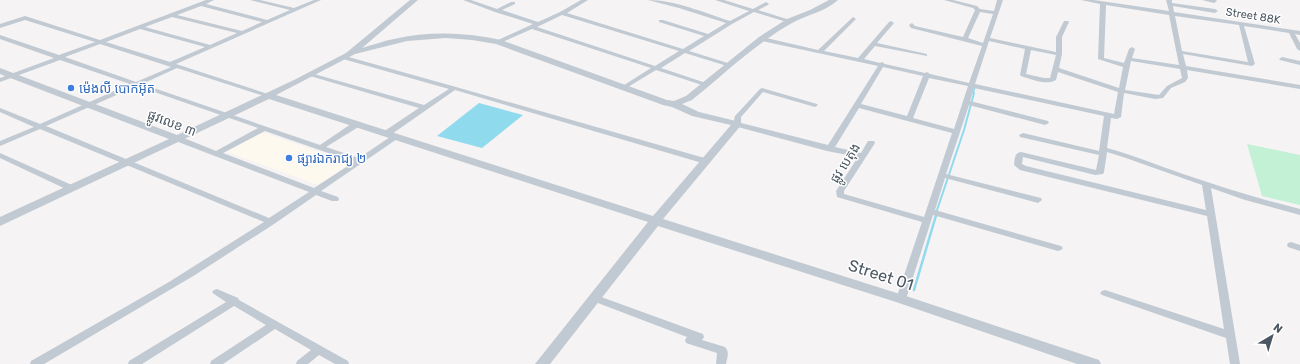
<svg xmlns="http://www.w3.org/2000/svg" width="1300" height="364" font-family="Rubik,'Noto Sans Khmer',sans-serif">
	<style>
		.commercial { fill: #fdf9ef }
		.green { fill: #c3f1d5 }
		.water { fill: #90daee }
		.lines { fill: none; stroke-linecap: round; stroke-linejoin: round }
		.stream-far2 { stroke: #90daee; stroke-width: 1.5 }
		.stream-far1 { stroke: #90daee; stroke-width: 2 }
		.stream { stroke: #90daee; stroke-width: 2.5 }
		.minor { fill: #c1cad2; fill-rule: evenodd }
		.tertiary { fill: #c1cad2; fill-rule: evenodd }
		.shop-dot { fill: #3f7fe0; stroke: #fff; stroke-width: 1.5 }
		.labels { text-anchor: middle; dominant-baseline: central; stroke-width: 3; stroke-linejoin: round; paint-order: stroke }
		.far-street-label { font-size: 11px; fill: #4a5661; stroke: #fff }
		.shop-label { font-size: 13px; fill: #366cbe; stroke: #fff; text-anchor: start }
		.street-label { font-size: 13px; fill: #4a5661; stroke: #fff }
		.near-street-label { font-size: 16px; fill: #4a5661; stroke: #fff }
	</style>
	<rect width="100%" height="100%" fill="#f5f3f3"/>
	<polygon class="commercial" points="262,132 351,163 318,185 227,152"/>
	<polygon class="green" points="1247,144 1300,155 1300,205 1262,196"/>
	<polygon class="water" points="479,103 523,115 482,148 437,136"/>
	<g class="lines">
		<polyline class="stream-far2" points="973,94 975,87"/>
		<polyline class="stream-far1" points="936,213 964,130 974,93"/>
		<polyline class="stream" points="914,290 937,212"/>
		<g class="minor">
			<path d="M206,0h8l-8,4 61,16 23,-10 -40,-10h10l34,8 20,-8h7l-145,64 95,31v2h-4l-90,-29 -35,16 178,61 34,-23h6l1,2 -1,2 -34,21 33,11 34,-23h6l1,2 -79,54 17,6 1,2 -1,2h-6l-16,-6 -42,29 -79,51 -151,89h-14l1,-3 138,-79 95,-60 -224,-93 -40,17v-5l34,-14 -34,-15v-4l40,16 90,-40 -70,-24 -60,22v-4l54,-20 -54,-19v-4l59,20 36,-13 -70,-22 -25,8v-4l25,-8 75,24zM201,6l61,16 -20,9 -65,-16zM172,17l65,16 -27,12 -65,-18zM140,29l65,18 -35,15 -64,-20zM100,44l71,23 -35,15 -71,-25zM137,86l121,42 -42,23 -37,-15h-6l-1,2 1,2 136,52 -40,26 -223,-92zM265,131l89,31 -40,26 -91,-35z"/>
			<path d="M463,0h8l26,9 14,-7h4v2l-13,6 36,12 22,-10 21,-12h7l-21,13 116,36 21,-13 -45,-14v-2h4l45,14 18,-11 -47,-15 -31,-8c28,0 56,13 82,21l19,-10 -34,-11h9l29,9 13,-7 3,2 -1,1 -10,5 35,11 -3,2 -36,-11 -22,12 -43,27 42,13v2h-4l-42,-13 -24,15 48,16v2h-4l-49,-16 -33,20 -3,-2 1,-1 30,-19 -119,-39 -32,14h-4v-2l37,-17 -38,-12zM562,15l117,36 -24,15 -118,-39z"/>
			<path d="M944,0h9l24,6 3,3 14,2 3,-11h6l-13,38 66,14v-15l8,-16h4l1,1 -7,15v17l-3,14 60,20 4,-21 -25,-8 2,-55 -19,-4h13l75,11 -3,-11h6v3l43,6 3,2 -3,2 -42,-7 1,6 126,19v4l-5,-1 5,9v8l-3,-2 -8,-16 -45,-7 11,38 -3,2 -69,-12 3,12 114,19v4l-113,-19 1,8 -3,4 -14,6 -8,10 -8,1 -31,-6 -3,24 -4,2 -6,-1 -4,30c26,7 50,17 76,26 38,13 77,25 117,35v6l-55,-15 -34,-12 29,176h-10l-4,-26 -124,-43 -2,-2 2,-2 3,-1 119,39 -17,-113 -187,-46 -6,-5c1,-6 0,-12 7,-13l75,18 3,-15 -79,-18 -1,-2 4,-2 76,18 5,-35 -130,-28 -4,13 78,20 1,2 -4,2 -76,-20 -23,69 95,24 1,2 -4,3 -93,-25 -10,32 126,36 2,2 -2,2 -3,1 -125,-36 -27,84 -2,2 -3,2 -3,-2 -2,-2 26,-77 -85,-25 -1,-6 22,-34 -31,-6 -93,-25 -1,-2 2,-8 25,-27 2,-1 55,16 1,1 -3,2 -52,-15 -22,25v6l87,22 50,-79 -116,-25 -3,-2 3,-2 56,13 35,-33 3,2 -32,32 34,7 31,-36 2,-1 3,2 -17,20 50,11v2l-52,-10 -11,13 16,4 2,-1 3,2 40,9 2,-1 3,2 39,9 13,-37 -71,-18 -2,-3 3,-2 3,3 48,11 12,-27 -2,-2zM1106,5l63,10 10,50 -47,-7 3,-9 -3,-2 -3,2 -5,14 -20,-5zM980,12l13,2 -10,29 -15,-5zM1175,16l64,9 9,37 -66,-11zM989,41l36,8 -5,26 1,1c10,3 26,10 35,4l2,-8 60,20 -4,22 -139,-30zM1031,50l25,5 -6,23h-6l-18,-4zM1131,61l49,8 2,9 -15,8 -8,9 -34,-5zM883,67l40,9 -16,40 -46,-12zM929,78l39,8 -14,43 -41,-11zM859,108l93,25 -28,84 -80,-23v-3l31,-48 -1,-2h-6l-7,12 -26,-6zM1107,152l19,6 76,27 4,25 -180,-44 -4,-2 1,-7 72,18 8,-1 1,-2z"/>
			<polygon points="1202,0 1216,0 1217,1 1214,3"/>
			<polygon points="345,56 456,87 708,159 709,161 708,163 702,163 455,90 389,136 383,136 382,134 383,132 419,108 310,76 310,74 314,74 424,105 449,89 343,59 343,57"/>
			<polygon points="1282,57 1300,61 1300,65 1280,60 1279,59"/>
			<polygon points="0,153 74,186 75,188 71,190 68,190 0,158"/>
			<polygon points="1291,242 1300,245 1300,251 1288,247 1287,245 1288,243"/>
			<polygon points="217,289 238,298 239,300 348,361 349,364 335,364 319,355 308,364 296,364 297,361 311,350 275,329 223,364 210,364 211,361 266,325 234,306 142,364 128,364 129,361 226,302 214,294 212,292 214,290"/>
			<path d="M593,294l110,40 1,3 -2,3 23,7c5,5 2,11 1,17h-10l1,-11 -31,-10 -1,-3 2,-3 -97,-37 -2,-2 2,-2z"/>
		</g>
		<path class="tertiary" d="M410,0h8l-56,48c11,-3 21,-7 32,-9 35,-8 72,-7 107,1l166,60 7,1 12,-5 73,-59 28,-18 23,-9 19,-10h9c-13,12 -32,15 -46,23 -37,21 -68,51 -100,77l-10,4 17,8 41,10 2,2 -79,95 243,77 193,64 2,4h-24l-181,-62 -238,-76 -108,138h-15l113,-142 -379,-123 -269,127v-9l169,-78 -169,-65v-6l177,67 117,-55 52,-27zM446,38l26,2 24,4 167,61 9,2 20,9 39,9 -78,91 -377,-121 79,-41 52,-13z"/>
	</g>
	<g class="shop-dot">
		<circle cx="71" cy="88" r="4"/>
		<circle cx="289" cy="158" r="4"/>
	</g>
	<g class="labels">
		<g class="far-street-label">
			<text transform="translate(1253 16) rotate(9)">Street 88K</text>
		</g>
		<g class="shop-label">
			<text x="79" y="88">ម៉េងលី បោកអ៊ុត</text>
			<text x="297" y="158">ផ្សារឯករាជ្យ ២</text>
		</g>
		<g class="street-label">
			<text transform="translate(172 123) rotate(21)">ផ្លូវលេខ ៣</text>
			<text transform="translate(845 163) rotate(-58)">ផ្លូវ បេតុង</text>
		</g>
		<g class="near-street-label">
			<text transform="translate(881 275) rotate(18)">Street 01</text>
		</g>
	</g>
	<g transform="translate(1272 336) rotate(38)" stroke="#ffffff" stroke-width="3" paint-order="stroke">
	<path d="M0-3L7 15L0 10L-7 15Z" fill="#4a5661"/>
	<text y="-6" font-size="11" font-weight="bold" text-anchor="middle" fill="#4a5661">N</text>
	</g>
</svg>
